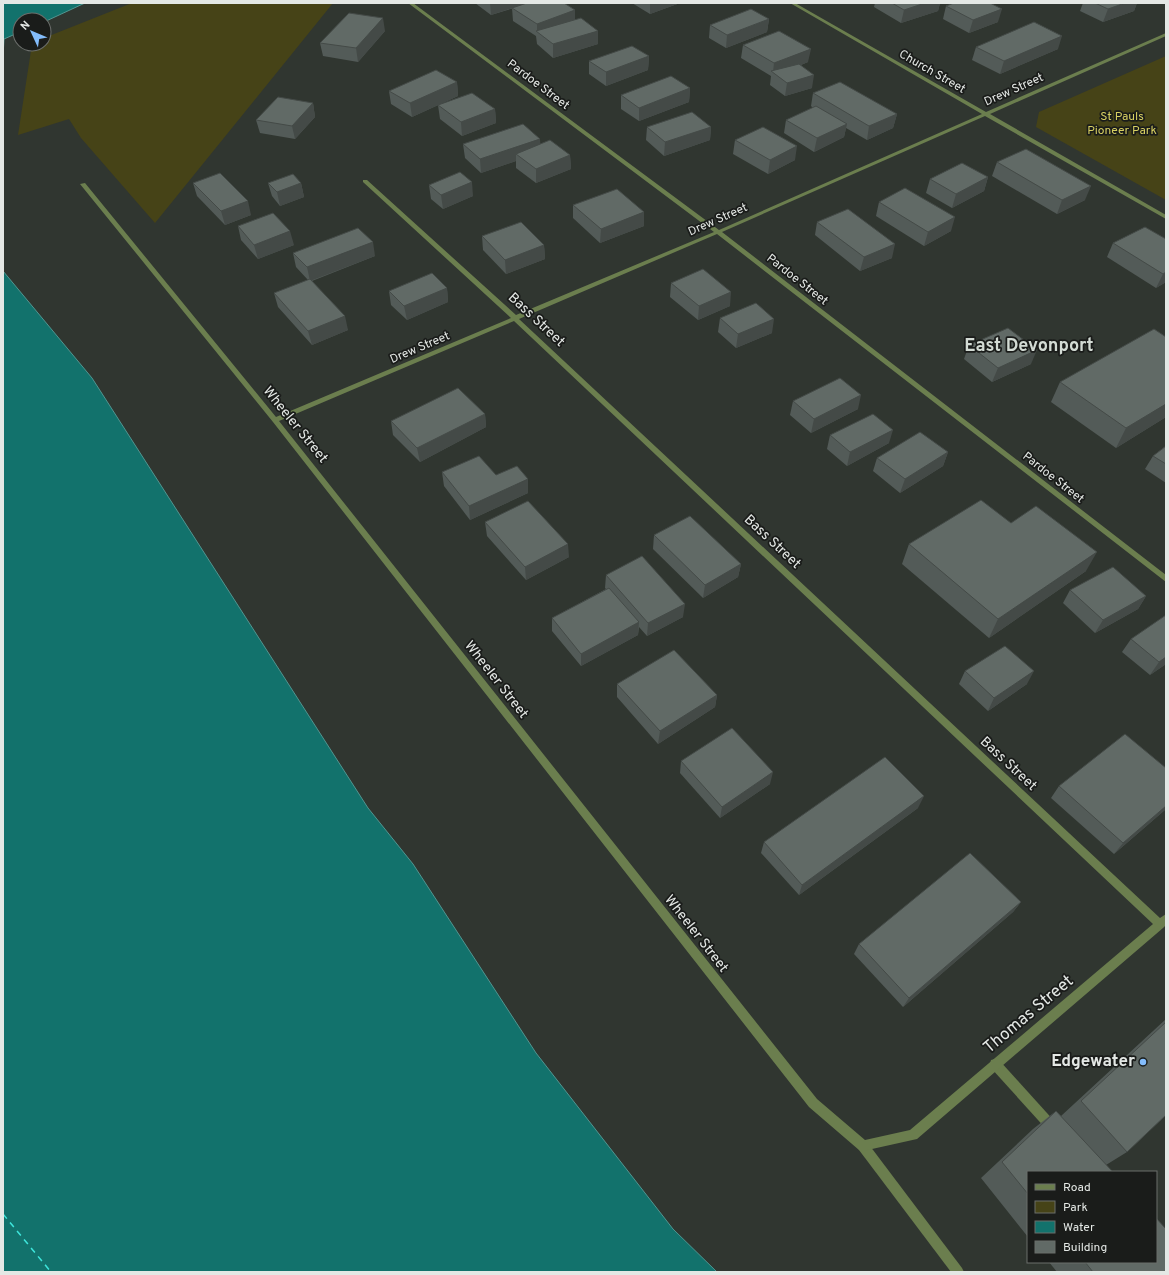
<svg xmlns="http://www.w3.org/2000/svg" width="1169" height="1275" font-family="Overpass,sans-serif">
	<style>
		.green { fill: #464317 }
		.water { fill: #12726c; stroke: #519590 }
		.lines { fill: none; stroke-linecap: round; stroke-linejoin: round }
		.ferry { stroke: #3ee5db; stroke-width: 1.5; stroke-dasharray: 6 5; stroke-linecap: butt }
		.service { fill: #6b7e4e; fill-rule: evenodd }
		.minor { fill: #6b7e4e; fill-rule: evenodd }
		.wall { fill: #535b58 }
		.shaded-wall { fill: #444a47 }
		.building { fill: #616a66; stroke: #444a47 }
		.poi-dot { fill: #83bcfb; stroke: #1a1c1a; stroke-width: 1.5 }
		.labels { text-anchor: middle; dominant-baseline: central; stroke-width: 3.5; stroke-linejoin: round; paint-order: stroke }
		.far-street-label { font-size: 12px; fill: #e4e8e5; stroke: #1a1c1a }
		.far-park-label { font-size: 12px; fill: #d8d062; stroke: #1a1c1a }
		.street-label { font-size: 14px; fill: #e4e8e5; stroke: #1a1c1a }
		.near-street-label { font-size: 17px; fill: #e4e8e5; stroke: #1a1c1a }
		.near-poi-label { font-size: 17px; font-weight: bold; fill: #e4e8e5; stroke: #1a1c1a; text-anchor: end }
		.district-label { font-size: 18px; font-weight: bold; fill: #d3dbd4; stroke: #1a1c1a }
	</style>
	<rect width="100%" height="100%" fill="#303630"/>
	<g class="green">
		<polygon points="132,3 333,3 155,223 81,138 69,119 18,135 32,44 44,44 44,38"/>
		<polygon points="1166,56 1166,200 1036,127 1039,112"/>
	</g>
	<g class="water">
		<polygon points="3,3 85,3 44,22 44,20 20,20 20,32 4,39 3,57"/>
		<polygon points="3,271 92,378 368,808 413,864 536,1053 673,1229 717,1272 3,1272"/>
	</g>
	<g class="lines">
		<polyline class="ferry" points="3,1214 51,1272"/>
		<g class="service">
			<polygon points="995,1059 999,1060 1056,1123 1057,1127 1056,1131 1052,1132 1048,1131 991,1068 990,1064 991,1060"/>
			<polygon points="863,1141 867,1142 962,1268 964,1272 951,1272 859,1150 858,1146 859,1142"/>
		</g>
		<path class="minor" d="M408,3h5l306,227 263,-116 -192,-111h5l191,109 180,-79v3l-176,78 176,101v4l-181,-103 -263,116 444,343v7l-449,-348 -198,85 641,599 6,-4v11l-3,3 -246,211 -54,12 -4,-1 -50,-43 -536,-685 -193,-238 5,-1 191,234 235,-99 -148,-136v-2h4l149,135 198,-83zM514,321l639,603 -243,206 -45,10 -48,-41 -538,-678z"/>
	</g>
	<g class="wall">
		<polygon points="475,3 564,3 575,20 598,44 553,58 537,44 536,36 513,21 512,8 517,7 491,15"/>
		<polygon points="632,3 680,3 650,14"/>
		<polygon points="875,3 940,3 938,11 901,23 874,7"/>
		<polygon points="1083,3 1137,3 1134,11 1103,22 1080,11"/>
		<polygon points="946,6 998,22 969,33 943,19"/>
		<polygon points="769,19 767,32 726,48 709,38 710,25"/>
		<polygon points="385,31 358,62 323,56 320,43"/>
		<polygon points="743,45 808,62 801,65 812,88 785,96 770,85 771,76 741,58"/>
		<polygon points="976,47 1058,49 1000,74 972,60"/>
		<polygon points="649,56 648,70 606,86 589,74 589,61"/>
		<polygon points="457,82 458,96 412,117 391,104 389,91"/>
		<polygon points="690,88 689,102 639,121 621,109 621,95"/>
		<polygon points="813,93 897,114 893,128 867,140 846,128 844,137 814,152 784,133 786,120 813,108 811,106"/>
		<polygon points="313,103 315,117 295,139 260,133 256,120"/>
		<polygon points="438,105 495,109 496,123 462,136 440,119"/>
		<polygon points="647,127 711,127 710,140 664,156 646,140"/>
		<polygon points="735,140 795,160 768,174 733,154"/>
		<polygon points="463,144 570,155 571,169 536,183 516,168 516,161 481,173 465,158"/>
		<polygon points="997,162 1085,200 1057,214 992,176"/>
		<polygon points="988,177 984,191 952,208 926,193 930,179"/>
		<polygon points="193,183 251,215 225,225 197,196"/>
		<polygon points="268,183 301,183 304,197 280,206 272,196"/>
		<polygon points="429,185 473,196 443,209 431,199"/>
		<polygon points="879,202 951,231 924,246 876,216"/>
		<polygon points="573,205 644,226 600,243 573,218"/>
		<polygon points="817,222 892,258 860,271 815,235"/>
		<polygon points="238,226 294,245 258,259 241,240"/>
		<polygon points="482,236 544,245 545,259 506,274 483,250"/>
		<polygon points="1166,239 1166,282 1156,288 1107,257 1113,243"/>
		<polygon points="293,253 375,256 312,281 348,330 312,345 278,307 274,293 308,280 296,267"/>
		<polygon points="671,283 730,306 698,320 670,297"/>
		<polygon points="447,288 448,302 407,320 391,305 389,291"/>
		<polygon points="720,318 772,333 736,348 718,332"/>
		<polygon points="969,345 1031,364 992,382 964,359"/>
		<polygon points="1060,382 1166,417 1116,448 1051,402"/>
		<polygon points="793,401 858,409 811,433 790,415"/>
		<polygon points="485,414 486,427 420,462 393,435 391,421"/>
		<polygon points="830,435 889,443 847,466 827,449"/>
		<polygon points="1166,446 1166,483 1145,469 1153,456"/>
		<polygon points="948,452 943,466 900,493 873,471 877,458"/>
		<polygon points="442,472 496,475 528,493 470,520 444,486"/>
		<polygon points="485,522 569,557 526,580 487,536"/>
		<polygon points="1011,523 1086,571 989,638 902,564 909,544"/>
		<polygon points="654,535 741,564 738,577 703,598 653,549"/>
		<polygon points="606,575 683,617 647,636 639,627 638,635 581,666 552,631 552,618 606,589 605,588"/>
		<polygon points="1070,590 1146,596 1138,609 1095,633 1063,603"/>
		<polygon points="1131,639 1166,664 1150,675 1122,652"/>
		<polygon points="965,671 1027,684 988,711 959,684"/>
		<polygon points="617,684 717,695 715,707 658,744 617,697"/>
		<polygon points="681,761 770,784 720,818 680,773"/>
		<polygon points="1166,768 1166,809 1114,854 1051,798 1059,786"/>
		<polygon points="918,808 799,895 761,853 764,842"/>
		<polygon points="1021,902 1013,912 903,1007 854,954 859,944"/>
		<polygon points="1166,1019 1166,1115 1127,1152 1106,1165 1028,1172 1028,1237 981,1178 1033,1129 1056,1111 1061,1116"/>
		<polygon points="1049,1262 1156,1262 1166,1272 1057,1272"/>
	</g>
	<g class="shaded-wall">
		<polygon points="490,3 528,3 491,15"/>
		<polygon points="650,3 680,3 650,14"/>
		<polygon points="925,3 940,3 938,11 901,23 904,10"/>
		<polygon points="1125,3 1137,3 1134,11 1103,22 1108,9"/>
		<polygon points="1002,9 998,22 969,33 973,20"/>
		<polygon points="575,10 575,23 537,31 537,24"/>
		<polygon points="383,18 385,31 358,62 356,48"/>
		<polygon points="769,19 767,32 726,48 727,35"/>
		<polygon points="598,31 598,44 553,58 553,44"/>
		<polygon points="1062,36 1058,49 1000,74 1004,61"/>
		<polygon points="811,49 808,62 776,75 773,72 774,63"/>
		<polygon points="649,56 648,70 606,86 606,72"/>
		<polygon points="814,75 812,88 785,96 787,83"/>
		<polygon points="457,82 458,96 412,117 410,103"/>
		<polygon points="690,88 689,102 639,121 639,108"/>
		<polygon points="313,103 315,117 295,139 292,126"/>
		<polygon points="495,109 496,123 462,136 461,122"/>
		<polygon points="897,114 893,128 867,140 869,126"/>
		<polygon points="847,124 844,137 814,152 817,138"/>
		<polygon points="711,127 710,140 664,156 665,142"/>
		<polygon points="540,139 541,153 516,154 516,161 481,173 480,159"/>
		<polygon points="797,146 795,160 768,174 770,160"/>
		<polygon points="570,155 571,169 536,183 536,169"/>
		<polygon points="988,177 984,191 952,208 956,194"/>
		<polygon points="472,182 473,196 443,209 441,195"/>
		<polygon points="301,183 304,197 280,206 277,192"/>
		<polygon points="1091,186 1085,200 1057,214 1062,200"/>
		<polygon points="248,201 251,215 225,225 221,211"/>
		<polygon points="644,212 644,226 600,243 601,229"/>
		<polygon points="955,217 951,231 924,246 928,232"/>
		<polygon points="290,231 294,245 258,259 254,245"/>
		<polygon points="373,242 375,256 310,281 307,267"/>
		<polygon points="895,244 892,258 860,271 864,257"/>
		<polygon points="544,245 545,259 506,274 505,260"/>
		<polygon points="1166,272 1166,282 1156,288 1163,274"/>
		<polygon points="447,288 448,302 407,320 404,306"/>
		<polygon points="731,292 730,306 698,320 699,306"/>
		<polygon points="345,316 348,330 312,345 308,331"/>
		<polygon points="774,319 772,333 736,348 738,334"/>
		<polygon points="1037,350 1031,364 992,382 998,368"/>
		<polygon points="861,395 858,409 811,433 814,419"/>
		<polygon points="1166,404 1166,417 1116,448 1126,428"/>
		<polygon points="485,414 486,427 420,462 417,448"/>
		<polygon points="893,430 889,443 847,466 850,452"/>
		<polygon points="948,452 943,466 900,493 905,479"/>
		<polygon points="528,479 528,493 470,520 469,506"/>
		<polygon points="568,544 569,557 526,580 525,567"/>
		<polygon points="1097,552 1086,571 989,638 998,619"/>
		<polygon points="741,564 738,577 703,598 705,585"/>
		<polygon points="1146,596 1138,609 1095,633 1103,620"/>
		<polygon points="685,604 683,617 647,636 648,623"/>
		<polygon points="639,622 638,635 581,666 581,654"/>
		<polygon points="1166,657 1166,664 1150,675 1159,662"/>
		<polygon points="1034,671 1027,684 988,711 994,698"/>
		<polygon points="717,695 715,707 658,744 660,731"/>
		<polygon points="773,772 770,784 720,818 722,807"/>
		<polygon points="924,796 918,808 799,895 802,885"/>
		<polygon points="1166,806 1166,809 1114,854 1123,843"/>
		<polygon points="1021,902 1013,912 903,1007 909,998"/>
	</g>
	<g class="building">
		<polygon points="527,3 564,3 575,10 537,24 512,8"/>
		<polygon points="892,3 925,3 904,10"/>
		<polygon points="954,3 990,3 1002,9 973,20 946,6"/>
		<polygon points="1095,3 1125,3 1108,9"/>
		<polygon points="751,9 769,19 727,35 710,25"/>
		<polygon points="349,13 383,18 356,48 320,43"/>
		<polygon points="581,18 598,31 553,44 536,31"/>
		<polygon points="1034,22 1062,36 1004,61 976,47"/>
		<polygon points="779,31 811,49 774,63 743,45"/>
		<polygon points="632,46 649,56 606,72 589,61"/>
		<polygon points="799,64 814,75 787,83 771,71"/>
		<polygon points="436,70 457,82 410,103 389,91"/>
		<polygon points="671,76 690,88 639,108 621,95"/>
		<polygon points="840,82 897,114 869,126 813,93"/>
		<polygon points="472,93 495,109 461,122 438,105"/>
		<polygon points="278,97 313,103 292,126 256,120"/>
		<polygon points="816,106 847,124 817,138 786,120"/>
		<polygon points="692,112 711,127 665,142 647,127"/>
		<polygon points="523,124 540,139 480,159 463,144"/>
		<polygon points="763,127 797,146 770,160 735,140"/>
		<polygon points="550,140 570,155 536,169 516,154"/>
		<polygon points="1026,149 1091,186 1062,200 997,162"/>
		<polygon points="962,163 988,177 956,194 930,179"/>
		<polygon points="460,172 472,182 441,195 429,185"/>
		<polygon points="220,173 248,201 221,211 193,183"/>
		<polygon points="293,174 301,183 277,192 268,183"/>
		<polygon points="905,188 955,217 928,232 879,202"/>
		<polygon points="617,189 644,212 601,229 573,205"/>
		<polygon points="848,209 895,244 864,257 817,222"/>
		<polygon points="273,213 290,231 254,245 238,226"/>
		<polygon points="521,222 544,245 505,260 482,236"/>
		<polygon points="1145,227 1166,239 1166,272 1163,274 1113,243"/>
		<polygon points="358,228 373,242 307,267 293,253"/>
		<polygon points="703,269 731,292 699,306 671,283"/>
		<polygon points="432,273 447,288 404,306 389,291"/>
		<polygon points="310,279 345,316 308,331 274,293"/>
		<polygon points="756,303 774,319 738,334 720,318"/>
		<polygon points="1008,328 1037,350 998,368 969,345"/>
		<polygon points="1154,329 1166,337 1166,404 1126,428 1060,382"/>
		<polygon points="840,378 861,395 814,419 793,401"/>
		<polygon points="458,388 485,414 417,448 391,421"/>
		<polygon points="873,414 893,430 850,452 830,435"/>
		<polygon points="920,432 948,452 905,479 877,458"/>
		<polygon points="1166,446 1166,464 1153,456"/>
		<polygon points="479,456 496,475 517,466 528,479 469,506 442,472"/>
		<polygon points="981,500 1011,523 1036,506 1097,552 998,619 909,544"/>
		<polygon points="528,501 568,544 525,567 485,522"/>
		<polygon points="690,516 741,564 705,585 654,535"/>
		<polygon points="642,556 685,604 648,623 606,575"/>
		<polygon points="1113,567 1146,596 1103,620 1070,590"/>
		<polygon points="609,588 639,622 581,654 552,618"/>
		<polygon points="1166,615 1166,657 1159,662 1131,639"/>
		<polygon points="1005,646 1034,671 994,698 965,671"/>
		<polygon points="674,650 717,695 660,731 617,684"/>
		<polygon points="732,728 773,772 722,807 681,761"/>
		<polygon points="1125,734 1166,768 1166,806 1123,843 1059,786"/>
		<polygon points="885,757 924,796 802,885 764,842"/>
		<polygon points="970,853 1021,902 909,998 859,944"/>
		<polygon points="1166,1022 1166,1115 1127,1152 1081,1101"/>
		<polygon points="1056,1111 1113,1172 1028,1172 1028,1194 1002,1162"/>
		<polygon points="1156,1218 1166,1229 1166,1272 1093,1272 1085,1262 1156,1262"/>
	</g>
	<circle class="poi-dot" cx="1143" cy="1062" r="4"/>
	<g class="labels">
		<g class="far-street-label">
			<text transform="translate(932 72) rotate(30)">Church Street</text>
			<text transform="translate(538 85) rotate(37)">Pardoe Street</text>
			<text transform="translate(1014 90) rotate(-24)">Drew Street</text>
			<text transform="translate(718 220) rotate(-24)">Drew Street</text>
			<text transform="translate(797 280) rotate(38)">Pardoe Street</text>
			<text transform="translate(420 348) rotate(-23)">Drew Street</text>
			<text transform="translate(1053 478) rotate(38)">Pardoe Street</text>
		</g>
		<g class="far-park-label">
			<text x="1122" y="117">St Pauls<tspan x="1122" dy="14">Pioneer Park</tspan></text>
		</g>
		<g class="street-label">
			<text transform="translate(536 320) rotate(43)">Bass Street</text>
			<text transform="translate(295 425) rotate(51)">Wheeler Street</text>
			<text transform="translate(772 542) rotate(43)">Bass Street</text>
			<text transform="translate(496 680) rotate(52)">Wheeler Street</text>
			<text transform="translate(1008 764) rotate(43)">Bass Street</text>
			<text transform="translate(696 934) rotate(52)">Wheeler Street</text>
		</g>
		<g class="near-street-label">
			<text transform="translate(1029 1015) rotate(-40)">Thomas Street</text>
		</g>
		<g class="near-poi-label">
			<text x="1135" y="1062">Edgewater</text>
		</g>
		<g class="district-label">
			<text x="1029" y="346">East Devonport</text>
		</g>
	</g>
	<rect width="1169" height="1275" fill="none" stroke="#e4e8e5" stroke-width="8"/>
	<rect x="1027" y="1171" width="130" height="92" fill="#1a1c1a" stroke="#6b6e6b"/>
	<rect x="1035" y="1184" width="20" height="6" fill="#6b7e4e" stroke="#6b6e6b"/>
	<text x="1063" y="1191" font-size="12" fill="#e4e8e5">Road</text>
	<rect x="1035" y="1201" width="20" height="12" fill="#464317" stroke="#6b6e6b"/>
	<text x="1063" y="1211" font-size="12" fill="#e4e8e5">Park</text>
	<rect x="1035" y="1221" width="20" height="12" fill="#12726c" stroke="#6b6e6b"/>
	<text x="1063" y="1231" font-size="12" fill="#e4e8e5">Water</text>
	<rect x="1035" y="1241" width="20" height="12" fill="#616a66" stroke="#6b6e6b"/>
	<text x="1063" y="1251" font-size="12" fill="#e4e8e5">Building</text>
	<g transform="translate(32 32) rotate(314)"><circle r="19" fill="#1a1c1a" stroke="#6b6e6b"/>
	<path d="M0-3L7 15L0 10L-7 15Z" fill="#83bcfb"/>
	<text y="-6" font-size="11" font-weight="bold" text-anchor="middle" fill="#e4e8e5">N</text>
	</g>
</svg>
